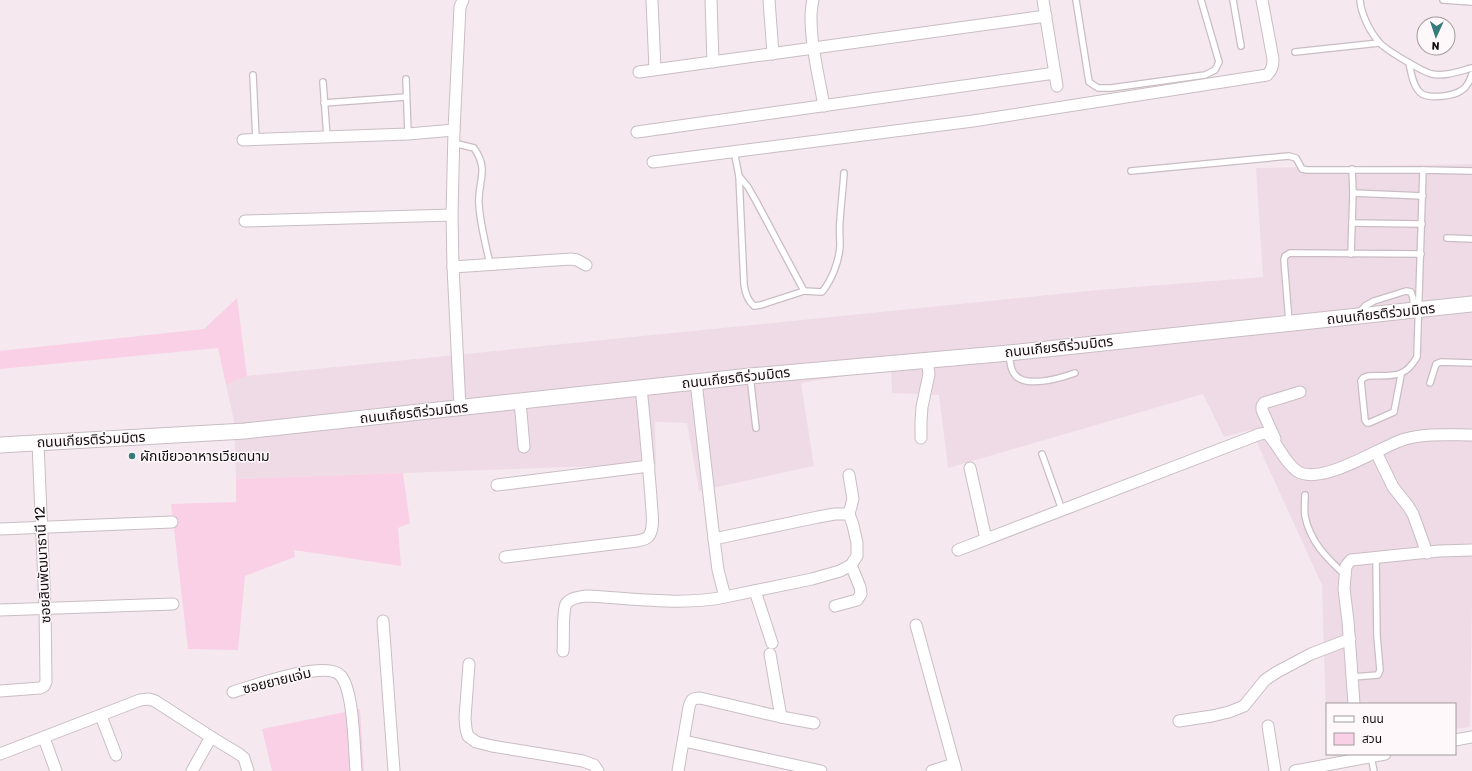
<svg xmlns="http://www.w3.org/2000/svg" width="1472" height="771" font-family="Rubik,'Noto Sans Thai',sans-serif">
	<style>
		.built { fill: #efdbe6 }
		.green { fill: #f9d0e6 }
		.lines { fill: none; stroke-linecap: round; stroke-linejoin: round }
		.lane-casing { stroke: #c9bdc3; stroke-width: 8 }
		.street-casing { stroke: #c9bdc3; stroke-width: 13 }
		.secondary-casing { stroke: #c9bdc3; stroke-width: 17 }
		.lane { stroke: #fff; stroke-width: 5.5 }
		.street { stroke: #fff; stroke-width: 11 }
		.secondary { stroke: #fff; stroke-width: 15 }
		.poi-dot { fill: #347d7c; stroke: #fff8fb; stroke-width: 1.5 }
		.labels { text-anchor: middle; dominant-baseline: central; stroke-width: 3; stroke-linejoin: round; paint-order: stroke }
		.street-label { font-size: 14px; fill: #130f11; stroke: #fff8fb }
		.poi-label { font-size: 14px; fill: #130f11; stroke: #fff8fb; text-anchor: start }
	</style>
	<rect width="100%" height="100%" fill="#f5e9ef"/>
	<polygon class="built" points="1472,164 1472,602 1470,727 1455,729 1455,704 1327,704 1327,751 1322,585 1251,430 1224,437 1203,394 948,468 939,395 892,393 891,369 801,383 814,466 699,491 687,423 655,422 656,464 236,479 234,421 226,385 247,376 1098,290 1263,277 1256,168"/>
	<g class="green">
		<polygon points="237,298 247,376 226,385 218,348 0,369 0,351 204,329"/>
		<polygon points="403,473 410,523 398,528 401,566 294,550 295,557 245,576 238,650 188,649 171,504 236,502 236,479"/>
		<polygon points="360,709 364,771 272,771 262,729"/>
	</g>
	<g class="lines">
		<defs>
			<g id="lane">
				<polyline points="1076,0 1089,82 1098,88 1111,88 1205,75 1215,70 1219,62 1201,0"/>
				<polyline points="1233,0 1241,46"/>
				<path d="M1360,0c1,14 10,32 19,42 5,7 44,30 53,32 12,3 28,-3 40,-6"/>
				<polyline points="1443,0 1472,2"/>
				<polyline points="1295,52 1379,43"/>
				<path d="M1409,63c2,9 4,25 13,31 10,5 32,2 40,-4 6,-4 8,-10 10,-16"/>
				<polyline points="253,75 256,139"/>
				<polyline points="406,79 408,134"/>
				<polyline points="323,82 327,137"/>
				<polyline points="324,103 406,97"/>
				<path d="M454,143l20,5c16,23 3,34 5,57 1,18 7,41 11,59"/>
				<path d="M734,151l5,25 9,11 8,14 48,90 18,1c10,-12 17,-31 18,-46 0,-9 -1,-17 0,-26 1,-15 3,-31 4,-47"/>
				<polyline points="1131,171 1289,156 1296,158 1302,169 1307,170 1423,170"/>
				<path d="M739,176l5,108c1,9 3,16 10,22l7,-1 43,-14"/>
				<polyline points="1353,193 1423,196"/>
				<polyline points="1352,223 1422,224"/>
				<polyline points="1447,238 1472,239"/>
				<polyline points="1351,254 1353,193 1352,169"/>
				<polyline points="1359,313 1365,306 1374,301 1406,291 1411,292 1413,298 1414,310"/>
				<polyline points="1289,322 1284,260 1285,256 1290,253 1421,254"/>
				<path d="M1009,354c1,5 1,13 4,18 9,18 48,6 62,1"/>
				<path d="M1401,375l-7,37 -25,11h-2l-2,-3 -4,-39 2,-3 5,-2c23,-1 36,4 49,-19l6,-187 49,1"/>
				<polyline points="750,376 756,428"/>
				<polyline points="1430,383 1436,364 1441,362 1472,363"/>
				<polyline points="1042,454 1062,510"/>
				<path d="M1305,495c0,7 -1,15 0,21 5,26 22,42 40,59"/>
				<polyline points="1353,677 1378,675 1380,670 1377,636 1376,558"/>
				<polyline points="1371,757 1374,771"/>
			</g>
			<g id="street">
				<polyline points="652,0 655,69"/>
				<polyline points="711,0 713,62"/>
				<polyline points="769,0 773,54"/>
				<path d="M813,0c-7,27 6,77 11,106"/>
				<polyline points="1043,0 1057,86"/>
				<polyline points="639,72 1046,16"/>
				<polyline points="637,132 1055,73"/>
				<polyline points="243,140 408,134 454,130"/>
				<path d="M653,162l320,-41 294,-46c5,-5 6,-9 6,-16l-11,-59"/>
				<polyline points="452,215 454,130 460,7 463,0"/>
				<polyline points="245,221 452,215 453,267 460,408"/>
				<polyline points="453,267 571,259 577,260 586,265"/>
				<polyline points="520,401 524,447"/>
				<polyline points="921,438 921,421 922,407 929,374 927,360"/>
				<polyline points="1275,439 1262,410 1262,406 1264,403 1300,392"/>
				<polyline points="1376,452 1393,487 1408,506 1413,514 1427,553"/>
				<polyline points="970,468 986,539"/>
				<polyline points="849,475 853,499 849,514"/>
				<polyline points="497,485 649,466"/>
				<polyline points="0,529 172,522"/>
				<polyline points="714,539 818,517 835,514 849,514 853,525 857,543 857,556 851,565 840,571 812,579 725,597"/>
				<path d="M958,550l302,-116 7,-1c11,11 17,29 30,38 24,16 82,-24 108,-32 22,-6 45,-4 67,-4"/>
				<path d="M505,557l132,-16c5,-1 11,-2 13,-7 5,-10 1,-26 1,-37 -3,-36 -6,-73 -10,-109"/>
				<polyline points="755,591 772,643"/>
				<polyline points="835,606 857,600 861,594 860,587 851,565"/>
				<polyline points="0,610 173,604"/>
				<polyline points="383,621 394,771"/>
				<polyline points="916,625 956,771"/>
				<path d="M563,651c1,-10 -1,-39 3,-47 4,-6 13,-7 20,-8 45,2 95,10 139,1l-7,-27 -4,-31 -18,-157"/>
				<polyline points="770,654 781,717"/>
				<polyline points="469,664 465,718 466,729 468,736 476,742 492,746 583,761 594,765 598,771"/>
				<polyline points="0,691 40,688 44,686 46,682 45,608 38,443"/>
				<path d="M233,692c20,-6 94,-33 108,-16 13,16 13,73 15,95"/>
				<polyline points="1354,704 1348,621 1344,589 1346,566 1351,560 1439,551 1472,550"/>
				<polyline points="101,716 116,755"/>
				<polyline points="1179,721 1212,716 1229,712 1244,706 1265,680 1277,672 1311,654 1350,639"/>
				<polyline points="1268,726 1275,771"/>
				<polyline points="44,738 56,771"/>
				<polyline points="1455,740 1472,737"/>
				<polyline points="684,741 821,771"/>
				<polyline points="0,754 140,700 149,699 155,701 211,737 239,754 244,758 248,771"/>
				<polyline points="192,771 211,737"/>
				<path d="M678,771l11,-64c2,-7 3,-9 11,-9l81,19 33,6"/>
				<polyline points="932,771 954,764"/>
				<polyline points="1295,771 1385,754"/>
			</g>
			<polyline id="secondary" points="0,445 245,431 750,376 1009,353 1472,304"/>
		</defs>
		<use href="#lane" class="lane-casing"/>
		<use href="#street" class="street-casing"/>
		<use href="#secondary" class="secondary-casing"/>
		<use href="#lane" class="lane"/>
		<use href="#street" class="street"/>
		<use href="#secondary" class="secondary"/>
	</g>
	<circle class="poi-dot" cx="132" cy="456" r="4"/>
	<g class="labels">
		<g class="street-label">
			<text transform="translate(1381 314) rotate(-6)">ถนนเกียรติร่วมมิตร</text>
			<text transform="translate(1059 347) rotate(-6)">ถนนเกียรติร่วมมิตร</text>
			<text transform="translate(736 378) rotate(-6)">ถนนเกียรติร่วมมิตร</text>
			<text transform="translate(414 413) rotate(-6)">ถนนเกียรติร่วมมิตร</text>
			<text transform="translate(91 440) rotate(-3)">ถนนเกียรติร่วมมิตร</text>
			<text transform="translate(43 565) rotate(-93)">ซอยสินพัฒนาธานี 12</text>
			<text transform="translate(277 681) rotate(-14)">ซอยยายแจ่ม</text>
		</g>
		<g class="poi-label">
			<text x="140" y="456">ผักเขียวอาหารเวียตนาม</text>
		</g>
	</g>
	<rect x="1326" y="703" width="130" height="52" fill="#fff8fb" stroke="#a19b9d"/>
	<rect x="1334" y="716" width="20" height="6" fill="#ffffff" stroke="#a19b9d"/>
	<text x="1362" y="723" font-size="12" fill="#130f11">ถนน</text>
	<rect x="1334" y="733" width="20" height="12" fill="#f9d0e6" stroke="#a19b9d"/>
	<text x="1362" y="743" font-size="12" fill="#130f11">สวน</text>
	<g transform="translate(1436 36) rotate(183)"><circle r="19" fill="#fff8fb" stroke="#a19b9d"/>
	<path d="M0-3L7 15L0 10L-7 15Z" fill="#347d7c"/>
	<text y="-6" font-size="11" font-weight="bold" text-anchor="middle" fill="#130f11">N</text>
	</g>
</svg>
